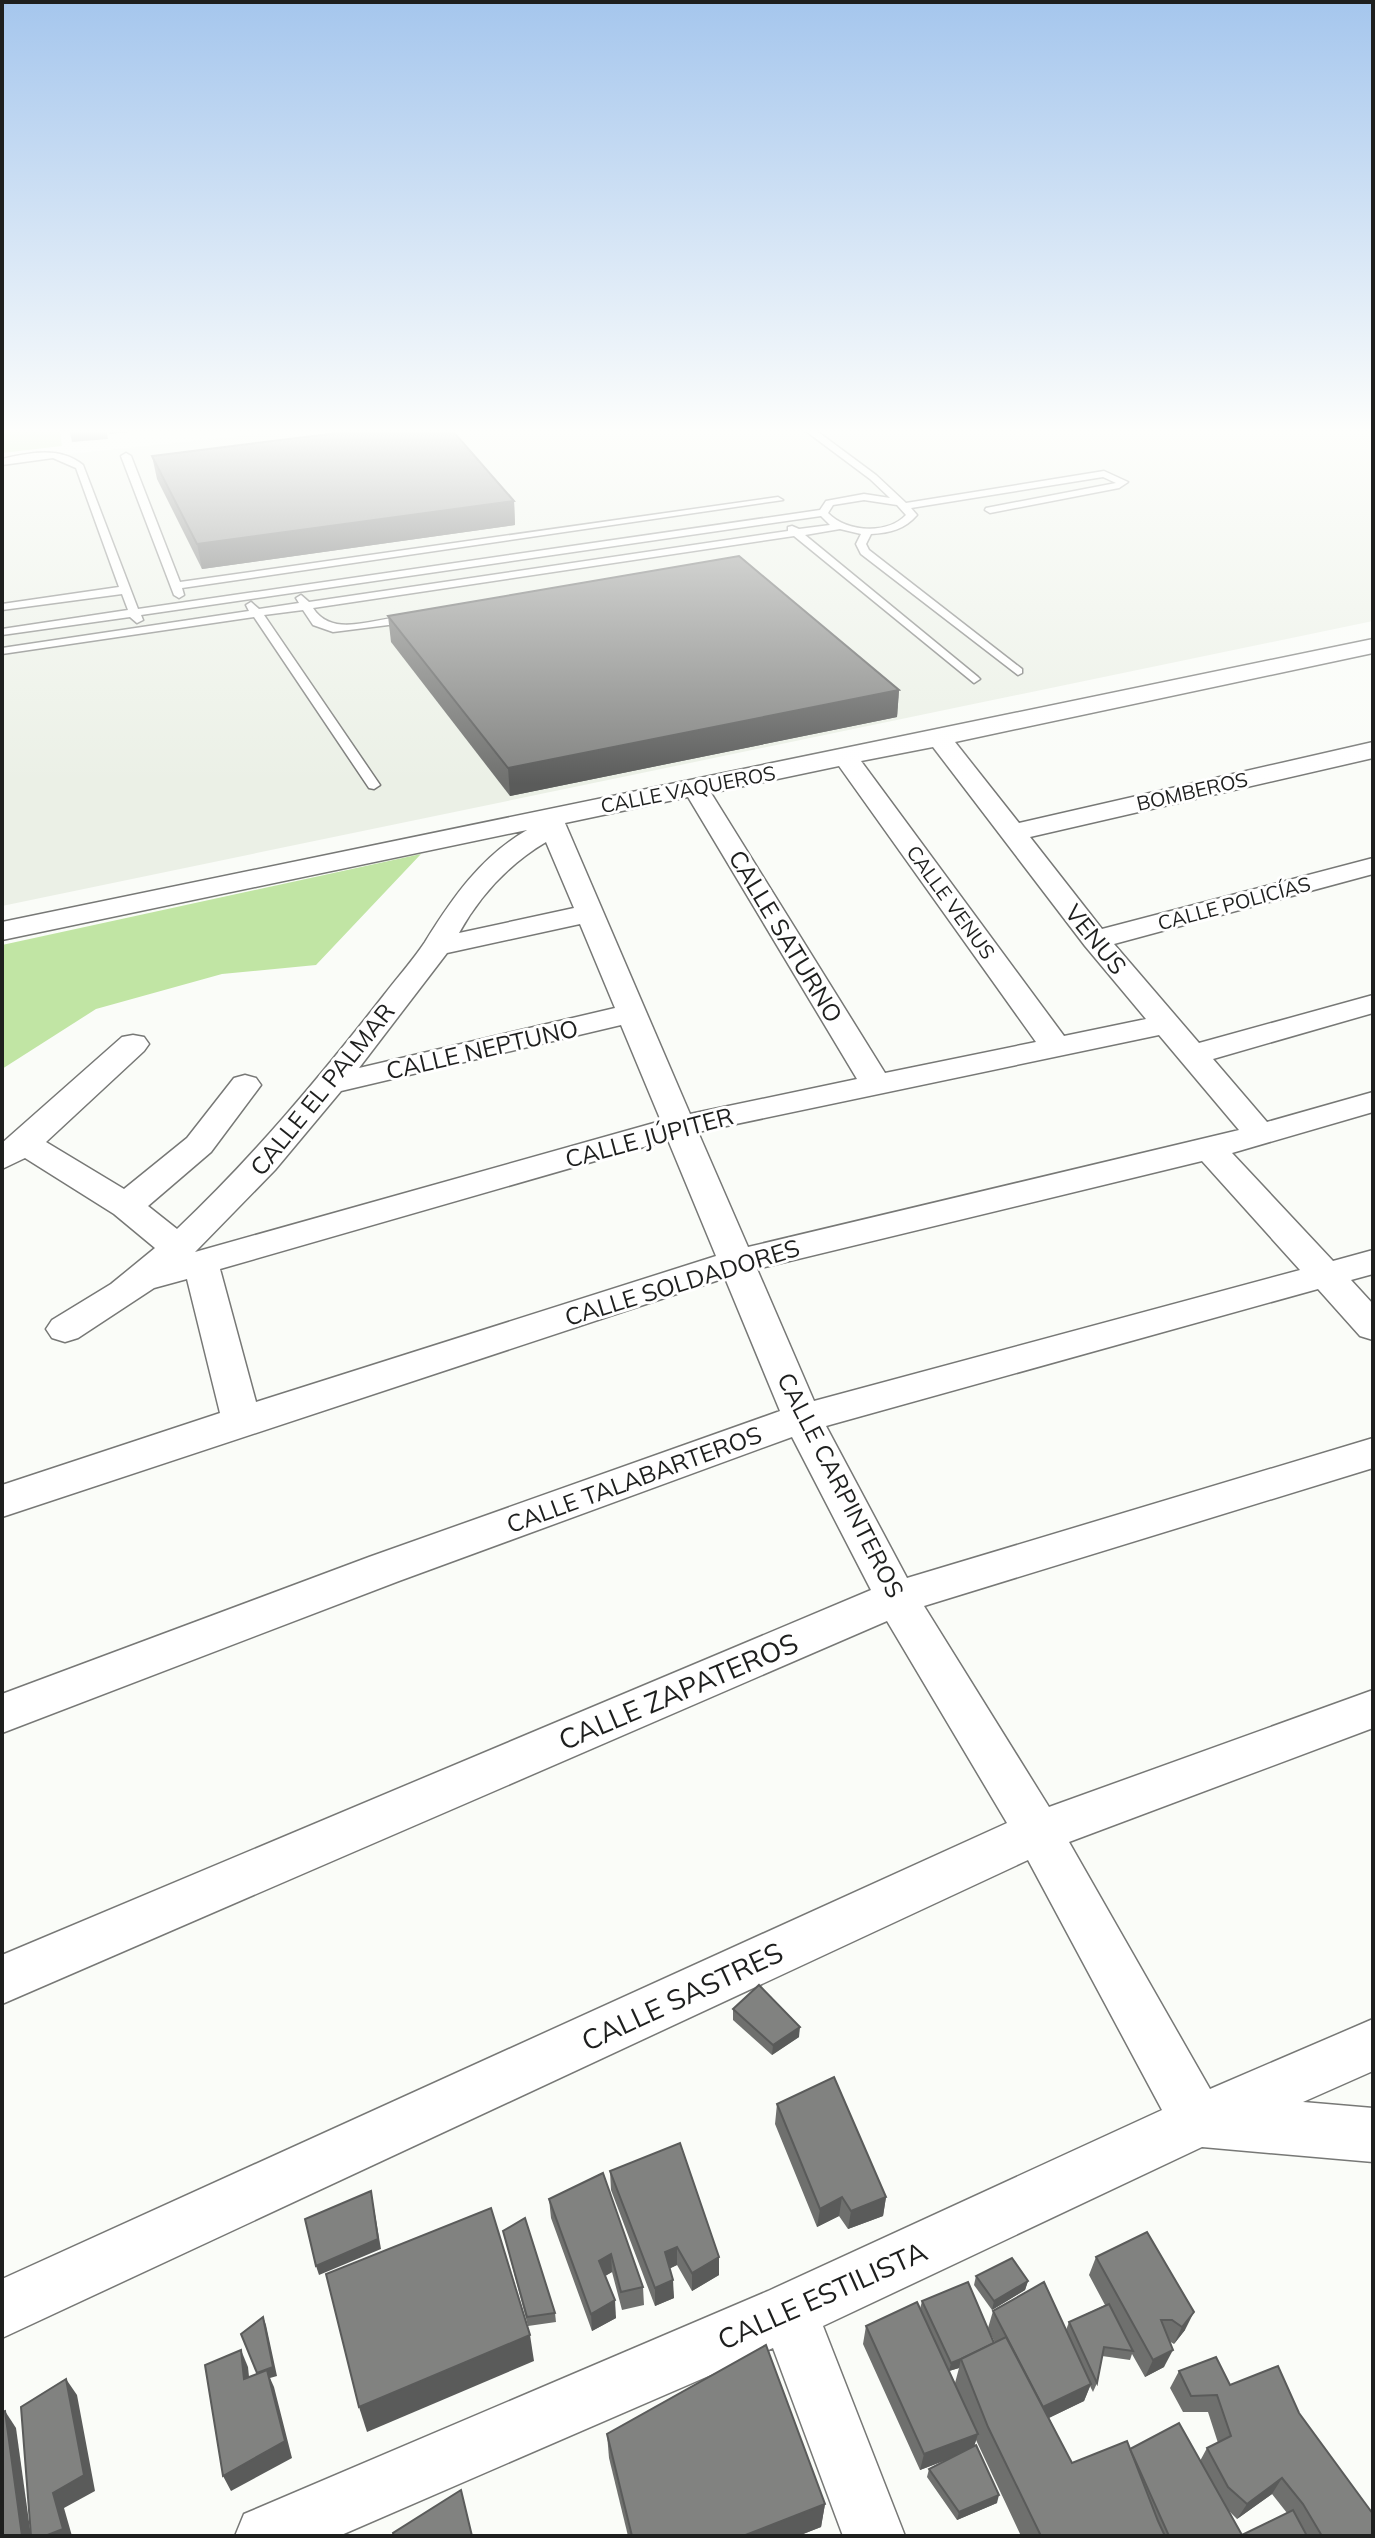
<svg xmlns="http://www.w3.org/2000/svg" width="1375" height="2538" font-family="Mulish,sans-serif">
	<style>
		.built { fill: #ebf0e6 }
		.green { fill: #c1e5a4 }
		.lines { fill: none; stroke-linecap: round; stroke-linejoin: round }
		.lane-casing { stroke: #777876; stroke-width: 3 }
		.street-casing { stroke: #777876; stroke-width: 3 }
		.lane { fill: #fff; fill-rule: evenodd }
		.street { fill: #fff; fill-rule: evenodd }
		.wall { fill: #6f706e; fill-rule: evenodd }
		.shaded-wall { fill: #5a5b5a }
		.building { fill: #818280; stroke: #5a5b5a; stroke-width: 2 }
		.labels { text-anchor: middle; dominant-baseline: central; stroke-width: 6; stroke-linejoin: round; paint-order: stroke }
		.far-street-label { font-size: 20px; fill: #1e1f1e; stroke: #fff }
		.street-label { font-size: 24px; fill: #1e1f1e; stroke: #fff }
		.near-street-label { font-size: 28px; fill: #1e1f1e; stroke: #fff }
	</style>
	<rect width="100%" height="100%" fill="#fafcf8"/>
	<polygon class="built" points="310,429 1373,429 1373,621 2,906 2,461"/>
	<g class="green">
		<polygon points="19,429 60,429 62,446 2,453 2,434"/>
		<polygon points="421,854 316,965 222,974 96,1009 2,1069 2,945"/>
	</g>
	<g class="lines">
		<defs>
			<g id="lane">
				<path d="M803,429h11l62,46 30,28 198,-32 24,11 -9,6 -129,25 -5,-3 1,-2 130,-25 -13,-6 -192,31 6,7c-12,14 -27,18 -46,19l-5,10 3,6 153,119v4l-4,2 -157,-121 -5,-10 5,-10 -21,-5 -35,6 173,142 2,2 -6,4 -180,-147 -481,72c22,34 69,5 103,9v4l-4,1 -79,10 -20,-7 -10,-15 -39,5 116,170 -6,4 -5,-1 -115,-171 -252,37v-6l247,-37 -3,-6 5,-3 8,7 40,-6 -3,-5 5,-3 8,7 479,-71v-4l4,-1 7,3 31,-4 -9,-9 -680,99 2,5 -6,3 -7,-6 -128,18v-6l126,-19 -6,-16 -120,16v-6l117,-17 -43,-119 -23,-10 -51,7v-6c28,-6 57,-13 81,6l55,144 682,-99 6,-9 38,-7 26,4 -20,-19zM864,500l33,5 9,10c-19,20 -60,17 -78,-2l5,-8z"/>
				<polygon points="126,453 131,456 180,582 778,497 783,500 182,588 184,595 179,598 174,595 121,456"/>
			</g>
			<path id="street" d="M1373,639v14l-418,89 64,81 354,-81v16l-343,79 72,92 271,-71v16l-259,70 85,99 174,-48v18l-160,46 54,63 106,-30v20l-141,41 101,108 40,-11v24l-22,6 22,24v36l-13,-4 -42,-47 -492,137 81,152 466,-140v30l-449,138 125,201 324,-117v38l-304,114 141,247 163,-70v52l-70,31 70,6v54l-171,-15 -379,179 82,210h-62l-70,-188 -434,188h-104l9,-22 524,-223 394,-181 -134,-250 -1026,478v-59l1005,-456 -120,-202 -885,383v-49l869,-365 -79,-153 -393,144 -397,152v-39l367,-137 411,-146 -55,-133 -723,239v-32l218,-72 -33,-134 -33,9 -76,50 -13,4 -13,-4 -6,-9 6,-9 59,-36 44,-36 -41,-34 -89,-56 -23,11v-26l120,-106 11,-2 11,2 5,7 -5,7 -98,91 78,47 63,-51 47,-60 11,-3 11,3 5,7 -50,67 -63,54 29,23c76,-72 142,-151 207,-234 13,-17 29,-35 41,-53 28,-45 56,-85 102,-112l-525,110v-18zM933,747l152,199 61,73 -82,17 -203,-275zM839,766l197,276 -151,31 -174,-280zM688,797l169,282 -167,35 -125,-291zM546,842l28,66 -115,25c21,-38 50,-69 87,-91zM580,924l35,84 -256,60 88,-115zM621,1025l40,96 -466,131 80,-82 66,-79zM1159,1035l80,95 -491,117 -50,-115zM668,1140l48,116 -460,146 -36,-133zM1202,1161l98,109 -486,131 -57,-132z"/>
		</defs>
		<use href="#lane" class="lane-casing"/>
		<use href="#street" class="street-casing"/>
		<use href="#lane" class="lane"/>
		<use href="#street" class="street"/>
	</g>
	<g class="wall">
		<polygon points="152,456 514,501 515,525 202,569 157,479"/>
		<polygon points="388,616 899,690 897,717 510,796 391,642"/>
		<polygon points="733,2009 799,2037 772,2055 733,2020"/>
		<polygon points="777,2104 886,2197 883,2216 848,2229 839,2216 817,2227 775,2124"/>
		<polygon points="610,2171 719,2257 719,2275 692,2291 677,2265 670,2268 674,2298 655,2306 611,2190"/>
		<polygon points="603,2173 643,2287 644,2305 622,2310 612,2272 605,2276 616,2318 592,2331 551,2218 549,2199"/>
		<polygon points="503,2231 555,2313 556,2322 528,2326"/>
		<path d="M1147,2232l38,98 -11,14 -5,-3 -5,26 -19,10 -13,-23 -2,6 -28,-4 -5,27 -4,9 -3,-6 -6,15 -35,17 23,45 58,-14 70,12 7,-13 11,-5 -10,-31h-25l-13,-24 9,-17 51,14 69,28 74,123h-352l-45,-96 -2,6 23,57 -40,17 -30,-43 2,-8 19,-10 -28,11 -57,-126 3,-18 54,-17 2,-8 72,42h1l-7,-15 5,-17 73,19 3,-8 36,-17 -16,-30 7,-18zM959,2368l-4,15 -6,-12zM1272,2494l15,19 -45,22 -13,-24 8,8z"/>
		<polygon points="976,2276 1028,2281 1025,2290 992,2310 974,2285"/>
		<polygon points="607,2434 825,2504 821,2527 798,2536 628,2536 609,2458"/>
	</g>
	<g class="shaded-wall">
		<polygon points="69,429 106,429 108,439 72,442"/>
		<polygon points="108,429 157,429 109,434"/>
		<polygon points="514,501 515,525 202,569 197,544"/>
		<polygon points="899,690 897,717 510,796 508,768"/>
		<polygon points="800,2027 799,2037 772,2055 773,2045"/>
		<polygon points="371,2191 381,2249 319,2275 316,2266"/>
		<polygon points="842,2197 839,2216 817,2227 820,2209"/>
		<polygon points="886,2197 883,2216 848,2229 851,2211"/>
		<polygon points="677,2247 677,2265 665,2271 665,2252"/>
		<polygon points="611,2254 612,2272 600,2279 599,2261"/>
		<polygon points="719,2257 719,2275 692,2291 692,2273"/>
		<polygon points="673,2280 674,2298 655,2306 655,2288"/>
		<polygon points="1028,2281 1025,2290 992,2310 994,2301"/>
		<polygon points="615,2300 616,2318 592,2331 591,2314"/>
		<polygon points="1194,2312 1185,2330 1174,2344 1182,2327"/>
		<polygon points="263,2317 266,2325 277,2376 270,2378 274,2387 292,2458 231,2491 223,2476 261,2382"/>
		<polygon points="530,2335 534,2361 367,2432 359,2407"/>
		<polygon points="241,2350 248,2367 251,2396 244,2379"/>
		<polygon points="1173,2350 1164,2367 1145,2377 1153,2360"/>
		<polygon points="961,2359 959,2368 949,2371 951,2363"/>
		<polygon points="66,2379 77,2395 95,2491 64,2508 72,2536 45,2536 53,2493"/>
		<polygon points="1091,2384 1084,2401 1036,2424 1042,2408"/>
		<polygon points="5,2411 16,2428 31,2536 22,2536"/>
		<polygon points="978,2434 973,2450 920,2470 924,2454"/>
		<polygon points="1282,2478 1272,2494 1237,2519 1247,2504"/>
		<polygon points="999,2495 997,2503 957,2520 959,2512"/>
		<polygon points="825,2504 821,2527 798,2536 743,2536"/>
	</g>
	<g class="building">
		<polygon points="370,429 451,429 514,501 197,544 152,456"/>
		<polygon points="739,556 899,690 508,768 388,616"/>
		<polygon points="759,1985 800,2027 773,2045 733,2009"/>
		<polygon points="834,2077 886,2197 851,2211 842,2197 820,2209 777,2104"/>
		<polygon points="680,2143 719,2257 692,2273 677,2247 665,2252 673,2280 655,2288 610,2171"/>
		<polygon points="603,2173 643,2287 621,2292 611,2254 599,2261 615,2300 591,2314 549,2199"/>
		<polygon points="371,2191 378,2239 316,2266 305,2219"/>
		<polygon points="491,2208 530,2335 359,2407 326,2274"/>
		<polygon points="525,2218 555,2313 527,2317 503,2231"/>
		<polygon points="1147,2232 1194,2312 1182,2327 1172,2320 1161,2320 1173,2350 1153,2360 1096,2257"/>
		<polygon points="1012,2258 1028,2281 994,2301 976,2276"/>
		<polygon points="968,2282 994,2343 961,2359 951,2363 922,2301"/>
		<polygon points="1044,2282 1091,2384 1043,2407 993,2311"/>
		<polygon points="917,2302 978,2434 924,2454 866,2326"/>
		<polygon points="1109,2304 1133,2351 1104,2347 1097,2383 1069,2322"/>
		<polygon points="263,2317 273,2367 257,2373 241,2334"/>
		<polygon points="1006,2337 1072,2463 1127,2441 1158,2521 1165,2536 1041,2536 988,2427 961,2359"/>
		<polygon points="766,2345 825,2504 743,2536 632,2536 607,2434"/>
		<polygon points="241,2350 244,2379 267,2370 285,2441 223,2476 205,2365"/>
		<polygon points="1216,2357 1230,2385 1278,2366 1299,2413 1373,2514 1373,2534 1368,2536 1322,2536 1303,2504 1282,2478 1247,2504 1228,2487 1207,2448 1231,2436 1217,2395 1191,2396 1179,2371"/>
		<polygon points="66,2379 84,2475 53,2493 63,2529 45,2536 31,2536 21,2407"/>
		<polygon points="5,2411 22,2536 2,2536 2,2412"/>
		<polygon points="1179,2423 1242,2535 1293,2510 1307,2536 1169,2536 1130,2449"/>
		<polygon points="976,2445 999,2495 959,2512 929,2469"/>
		<polygon points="461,2490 472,2536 394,2536 393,2533"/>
	</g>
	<linearGradient id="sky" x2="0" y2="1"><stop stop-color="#a5c6ed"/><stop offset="0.55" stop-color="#fdfefc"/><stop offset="1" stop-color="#fdfefc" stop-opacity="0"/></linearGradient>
	<rect width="1375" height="784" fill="url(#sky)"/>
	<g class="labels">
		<g class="far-street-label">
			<text transform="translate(688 789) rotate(-11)">CALLE VAQUEROS</text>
			<text transform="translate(1192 791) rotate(-13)">BOMBEROS</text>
			<text transform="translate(951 902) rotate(54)">CALLE VENUS</text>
			<text transform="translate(1234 903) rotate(-15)">CALLE POLICÍAS</text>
		</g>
		<g class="street-label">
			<text transform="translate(786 936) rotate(59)">CALLE SATURNO</text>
			<text transform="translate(1096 939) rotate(51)">VENUS</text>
			<text transform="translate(482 1049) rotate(-13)">CALLE NEPTUNO</text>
			<text transform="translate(322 1089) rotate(-51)">CALLE EL PALMAR</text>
			<text transform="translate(649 1137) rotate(-15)">CALLE JÚPITER</text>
			<text transform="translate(682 1282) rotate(-17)">CALLE SOLDADORES</text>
			<text transform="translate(634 1479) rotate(-20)">CALLE TALABARTEROS</text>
			<text transform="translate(841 1485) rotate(63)">CALLE CARPINTEROS</text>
		</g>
		<g class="near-street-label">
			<text transform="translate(678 1691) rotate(-23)">CALLE ZAPATEROS</text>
			<text transform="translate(682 1996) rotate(-25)">CALLE SASTRES</text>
			<text transform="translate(822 2295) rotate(-24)">CALLE ESTILISTA</text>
		</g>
	</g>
	<rect width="1375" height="2538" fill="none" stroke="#1e1f1e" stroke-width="8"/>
</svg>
